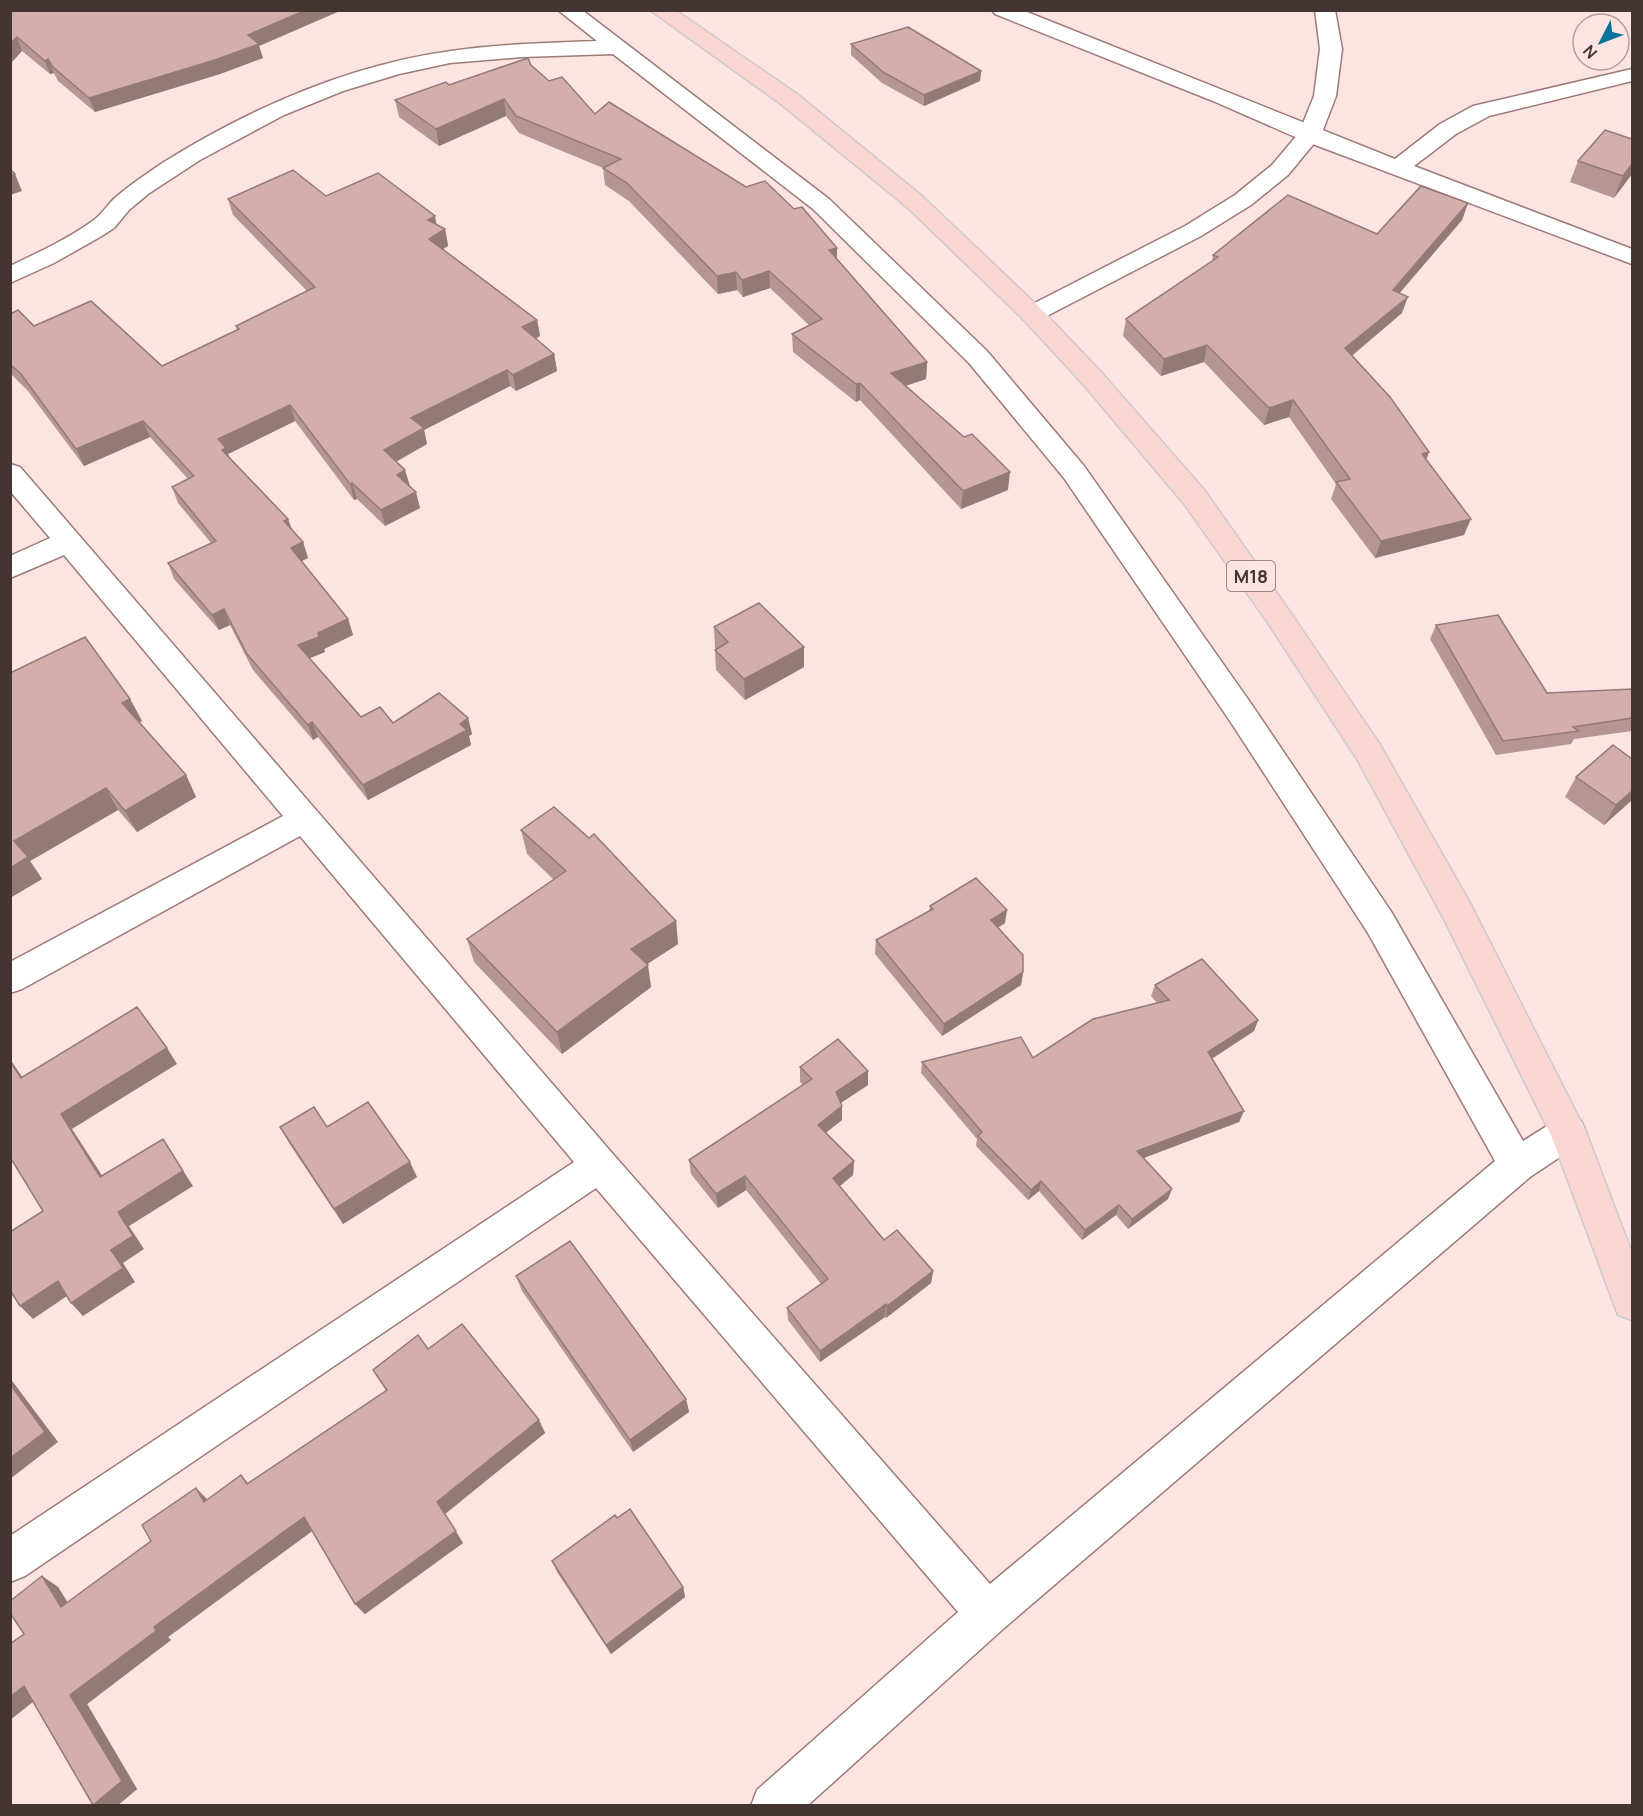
<svg xmlns="http://www.w3.org/2000/svg" width="1643" height="1816" font-family="Manrope,sans-serif">
	<style>
		.lines { fill: none; stroke-linecap: round; stroke-linejoin: round }
		.minor-casing { stroke: #9e7b77; stroke-width: 3 }
		.tertiary-casing { stroke: #9e7b77; stroke-width: 3 }
		.primary-casing { stroke: #cecaca; stroke-width: 3 }
		.minor { fill: #fff; fill-rule: evenodd }
		.tertiary { fill: #fff; fill-rule: evenodd }
		.primary { fill: #fad6d2; fill-rule: evenodd }
		.wall { fill: #b59692 }
		.shaded-wall { fill: #947a77 }
		.building { fill: #d3aeaa; stroke: #947a77; stroke-width: 1.5 }
		.labels { text-anchor: middle; dominant-baseline: central; stroke-width: 4.5; stroke-linejoin: round; paint-order: stroke }
		.shield { fill: #fbe4e1; stroke: #7b6a67; stroke-width: 1.5 }
		.shield-label { font-size: 18px; font-weight: bold; fill: #443533 }
	</style>
	<rect width="100%" height="100%" fill="#fbe4e1"/>
	<g class="lines">
		<defs>
			<g id="minor">
				<path d="M558,10h24l247,189 158,152 97,115 168,239 140,208 131,228 32,-20 13,-5 13,5 5,11 -5,11 -51,34 -527,452 -196,177h-56l6,-16 201,-178 -362,-424 -571,388 -15,6v-46l564,-374 -274,-326 -278,153 -12,4v-31l273,-146 -219,-261 -54,23v-22l40,-18 -40,-47v-27l10,3 592,686 378,431 505,-423 -127,-228 -138,-212 -166,-243 -95,-115 -156,-154 -200,-155 -91,3 -72,6 -51,11 -56,17 -59,24 -84,45 -52,34 -19,16 -15,18 -14,9 -46,26 -44,20v-17c29,-14 58,-27 84,-46 9,-7 14,-16 22,-23 15,-13 32,-24 48,-35 87,-54 185,-97 287,-111 48,-7 97,-8 146,-10z"/>
				<polygon points="992,10 1022,10 1395,159 1440,124 1473,106 1632,69 1632,81 1489,116 1456,134 1414,166 1632,249 1632,264 1302,140 1213,101 995,14"/>
			</g>
			<polygon id="tertiary" points="1315,10 1335,10 1342,49 1336,96 1321,135 1288,175 1251,205 1201,236 1041,319 1032,322 1023,319 1020,314 1023,309 1185,226 1235,195 1272,165 1299,133 1314,96 1320,49"/>
			<polygon id="primary" points="650,10 675,10 797,94 923,197 1041,309 1101,372 1205,491 1288,609 1379,743 1470,903 1586,1132 1632,1253 1632,1320 1618,1315 1551,1135 1445,921 1357,759 1268,623 1185,505 1083,384 1023,319 907,207 781,104"/>
		</defs>
		<use href="#minor" class="minor-casing"/>
		<use href="#tertiary" class="tertiary-casing"/>
		<use href="#primary" class="primary-casing"/>
		<use href="#minor" class="minor"/>
		<use href="#tertiary" class="tertiary"/>
		<use href="#primary" class="primary"/>
	</g>
	<g class="wall">
		<polygon points="10,10 342,10 259,46 263,58 220,74 95,112 58,81 54,73 50,74 22,51 10,64"/>
		<polygon points="851,44 981,71 980,81 924,106 882,83 851,55"/>
		<polygon points="531,65 549,81 595,114 746,187 794,209 837,248 837,259 927,362 926,379 905,386 1008,490 961,509 860,400 856,402 793,352 792,334 810,326 770,288 743,297 737,290 718,294 629,201 605,185 603,168 519,133 506,116 439,146 399,117 395,100 449,85"/>
		<polygon points="1578,161 1632,174 1614,198 1570,182"/>
		<polygon points="326,196 437,225 445,229 448,246 443,249 537,320 540,336 536,339 554,354 557,371 516,391 510,386 424,430 427,444 396,462 410,486 420,508 385,526 357,499 354,500 295,421 228,454 230,458 288,519 292,529 303,542 308,558 301,561 348,619 353,635 324,649 325,652 309,658 361,717 393,723 468,718 472,734 469,736 471,745 368,800 318,737 313,740 253,670 230,625 219,630 174,579 168,563 211,543 178,503 172,487 188,479 150,437 84,466 28,391 10,373 10,314 34,326 162,366 237,330 236,326 307,291 233,215 228,199"/>
		<polygon points="1468,203 1462,220 1400,293 1402,313 1352,356 1427,460 1464,535 1375,558 1331,499 1336,484 1289,417 1264,425 1204,362 1161,376 1123,336 1126,319 1212,261 1213,255 1377,234"/>
		<polygon points="1436,625 1547,693 1632,689 1632,731 1574,739 1571,744 1496,755 1430,639"/>
		<polygon points="714,627 804,647 804,667 745,700 716,670 715,650 716,649 715,648"/>
		<polygon points="10,673 130,699 142,721 139,723 186,775 196,797 137,832 118,810 30,861 42,879 10,898"/>
		<polygon points="1632,759 1632,800 1604,825 1565,797 1576,777"/>
		<polygon points="521,830 676,921 678,944 647,964 651,987 562,1054 474,962 467,939 554,880 527,854"/>
		<polygon points="930,906 1005,923 998,928 1023,972 1021,985 942,1036 875,954 876,940 929,911"/>
		<polygon points="1155,985 1258,1020 1254,1031 1212,1058 1244,1111 1239,1122 1143,1158 1168,1199 1128,1229 1116,1215 1082,1240 1039,1191 1028,1200 976,1146 977,1139 921,1073 922,1062 1033,1058 1157,1003 1151,996"/>
		<polygon points="800,1067 868,1071 868,1085 841,1103 842,1106 842,1120 825,1133 854,1161 853,1175 839,1186 884,1240 933,1271 931,1283 886,1318 885,1317 820,1362 788,1320 787,1308 821,1284 746,1190 718,1208 691,1174 689,1160 803,1085 800,1082"/>
		<polygon points="280,1127 327,1127 417,1177 343,1224 289,1143"/>
		<polygon points="516,1276 686,1399 689,1412 633,1452 522,1291"/>
		<polygon points="428,1349 539,1420 545,1433 445,1514 463,1543 365,1614 355,1604 312,1531 168,1637 171,1640 87,1704 137,1789 117,1806 93,1805 33,1702 10,1720 10,1644 24,1634 42,1576 58,1587 68,1603 151,1541 196,1488 207,1500 241,1475 248,1483 386,1391 373,1370"/>
		<polygon points="552,1561 683,1587 685,1597 611,1654 557,1572"/>
	</g>
	<g class="shaded-wall">
		<polygon points="306,10 342,10 259,46 263,58 220,74 95,112 89,98 248,35"/>
		<polygon points="17,37 22,51 10,64 10,44"/>
		<polygon points="48,59 54,73 50,74 45,61"/>
		<polygon points="981,71 980,81 924,106 924,95"/>
		<polygon points="504,99 506,116 439,146 436,129"/>
		<polygon points="1632,164 1632,174 1614,198 1623,176"/>
		<polygon points="15,174 22,191 10,195 10,175"/>
		<polygon points="1468,203 1462,220 1388,306 1393,290"/>
		<polygon points="435,216 438,232 428,220"/>
		<polygon points="445,229 448,246 433,255 429,239"/>
		<polygon points="837,248 837,265 829,250"/>
		<polygon points="769,271 770,288 743,297 742,280"/>
		<polygon points="736,272 737,290 718,294 717,276"/>
		<polygon points="1408,297 1402,313 1340,365 1345,348"/>
		<polygon points="537,320 540,336 525,344 522,327"/>
		<polygon points="1207,345 1204,362 1161,376 1164,359"/>
		<polygon points="554,354 557,371 516,391 513,375"/>
		<polygon points="927,362 926,379 890,391 891,373"/>
		<polygon points="507,370 510,386 424,430 427,444 388,466 384,450 411,418"/>
		<polygon points="860,383 860,400 856,402 856,384"/>
		<polygon points="1293,400 1289,417 1264,425 1269,408"/>
		<polygon points="290,405 295,421 228,454 232,464 227,466 218,439"/>
		<polygon points="143,421 150,437 84,466 76,449"/>
		<polygon points="1429,452 1423,469 1422,454"/>
		<polygon points="405,470 410,486 397,475"/>
		<polygon points="1010,472 1008,490 961,509 963,491"/>
		<polygon points="352,483 357,499 354,500 350,484"/>
		<polygon points="416,492 420,508 385,526 381,510"/>
		<polygon points="288,519 293,535 284,521"/>
		<polygon points="1471,519 1464,535 1375,558 1381,541"/>
		<polygon points="303,542 308,558 296,564 291,548"/>
		<polygon points="224,609 230,625 219,630 212,615"/>
		<polygon points="348,619 353,635 324,649 325,652 303,661 298,645 318,633"/>
		<polygon points="804,647 804,667 745,700 744,679"/>
		<polygon points="130,699 142,721 133,726 122,703"/>
		<polygon points="468,718 472,734 469,736 471,745 368,800 363,785"/>
		<polygon points="312,722 318,737 313,740 308,725"/>
		<polygon points="186,775 196,797 137,832 125,811"/>
		<polygon points="106,788 118,810 30,861 42,879 10,898 10,868 14,841"/>
		<polygon points="1632,791 1632,800 1604,825 1616,805"/>
		<polygon points="1007,910 1005,923 989,933 991,920"/>
		<polygon points="676,921 678,944 635,972 631,949"/>
		<polygon points="648,965 651,987 562,1054 557,1032"/>
		<polygon points="1023,972 1021,985 942,1036 944,1024"/>
		<polygon points="1258,1020 1254,1031 1204,1064 1208,1052"/>
		<polygon points="167,1048 177,1064 72,1129 112,1191 100,1177 61,1114"/>
		<polygon points="10,1059 33,1093 21,1078 10,1061"/>
		<polygon points="868,1071 868,1085 836,1106 836,1092"/>
		<polygon points="842,1106 842,1120 818,1139 818,1125"/>
		<polygon points="1244,1111 1239,1122 1133,1162 1137,1151"/>
		<polygon points="163,1139 193,1186 129,1226 144,1249 123,1263 135,1282 83,1316 71,1303 111,1250 118,1212"/>
		<polygon points="854,1161 853,1175 833,1192 833,1178"/>
		<polygon points="410,1162 417,1177 343,1224 334,1209"/>
		<polygon points="745,1176 746,1190 718,1208 716,1194"/>
		<polygon points="1041,1181 1039,1191 1028,1200 1031,1190"/>
		<polygon points="1172,1189 1168,1199 1128,1229 1132,1219"/>
		<polygon points="1119,1205 1116,1215 1082,1240 1085,1230"/>
		<polygon points="933,1271 931,1283 886,1318 887,1306"/>
		<polygon points="58,1281 70,1294 33,1319 20,1306"/>
		<polygon points="886,1304 885,1317 820,1362 820,1351"/>
		<polygon points="10,1378 58,1442 10,1479"/>
		<polygon points="686,1399 689,1412 633,1452 630,1440"/>
		<polygon points="539,1420 545,1433 445,1514 463,1543 365,1614 355,1604 437,1502"/>
		<polygon points="196,1488 208,1500 204,1502"/>
		<polygon points="304,1517 315,1529 168,1637 171,1640 87,1704 137,1789 117,1806 93,1805 70,1695 154,1627"/>
		<polygon points="42,1576 58,1587 77,1618 61,1607"/>
		<polygon points="683,1587 685,1597 611,1654 606,1645"/>
		<polygon points="24,1686 41,1695 10,1720 10,1697"/>
	</g>
	<g class="building">
		<polygon points="10,10 306,10 248,35 259,44 215,60 89,98 53,67 48,59 45,61 17,37 10,44"/>
		<polygon points="908,27 981,71 924,95 883,72 851,44"/>
		<polygon points="528,58 531,65 549,81 562,77 595,114 609,102 746,187 765,181 794,209 802,207 837,248 829,250 927,362 891,373 964,437 972,434 1010,472 963,491 860,383 856,384 792,334 822,319 769,271 742,280 736,272 717,276 627,183 603,168 621,159 516,116 504,99 436,129 395,100 446,82 449,85"/>
		<polygon points="1605,130 1632,139 1632,164 1623,176 1578,161"/>
		<polygon points="10,169 15,174 10,175"/>
		<polygon points="293,170 326,196 378,173 435,216 428,220 445,229 429,239 537,320 522,327 554,354 513,375 507,370 411,418 424,428 384,450 405,470 397,475 416,492 381,510 352,483 350,484 290,405 218,439 226,448 222,450 288,519 284,521 303,542 291,548 348,619 318,633 319,637 298,645 361,717 380,707 393,723 439,693 468,718 460,724 467,730 363,785 312,722 308,725 247,654 224,609 212,615 168,563 216,541 172,487 194,476 143,421 76,449 21,374 10,364 10,314 18,310 34,326 91,301 162,366 239,329 236,326 315,287 228,199"/>
		<polygon points="1421,186 1468,203 1393,290 1408,297 1345,348 1390,397 1429,452 1422,454 1471,519 1381,541 1336,482 1350,479 1293,400 1269,408 1207,345 1164,359 1126,319 1218,257 1213,255 1288,195 1377,234"/>
		<polygon points="759,603 804,647 744,679 715,650 728,642 714,627"/>
		<polygon points="1498,615 1547,693 1632,689 1632,718 1573,727 1579,731 1503,741 1436,625"/>
		<polygon points="85,637 130,699 122,703 186,775 125,811 106,788 14,841 28,857 10,868 10,673"/>
		<polygon points="1613,745 1632,759 1632,791 1616,805 1576,777"/>
		<polygon points="554,807 589,838 594,834 676,921 631,949 648,965 557,1032 467,939 566,871 521,830"/>
		<polygon points="976,878 1007,910 991,920 1023,955 1023,972 944,1024 876,940 933,909 930,906"/>
		<polygon points="1202,959 1258,1020 1208,1052 1244,1111 1137,1151 1172,1189 1132,1219 1119,1205 1085,1230 1041,1181 1031,1190 978,1136 982,1132 922,1062 1021,1037 1033,1058 1093,1019 1169,1000 1155,985"/>
		<polygon points="137,1007 167,1048 61,1114 100,1177 163,1139 183,1171 118,1212 133,1236 111,1250 123,1268 71,1303 58,1281 20,1306 10,1290 10,1232 43,1211 10,1157 10,1061 21,1078"/>
		<polygon points="838,1039 868,1071 836,1092 842,1106 818,1125 854,1161 833,1178 884,1240 897,1230 933,1271 887,1306 886,1304 820,1351 787,1308 828,1279 745,1176 716,1194 689,1160 812,1079 800,1067"/>
		<polygon points="368,1102 410,1162 334,1209 280,1127 314,1107 327,1127"/>
		<polygon points="570,1241 686,1399 630,1440 516,1276"/>
		<polygon points="462,1324 539,1420 437,1502 456,1531 355,1604 304,1517 154,1627 156,1631 70,1695 122,1781 93,1805 24,1686 10,1697 10,1644 24,1634 10,1613 10,1601 42,1576 61,1607 151,1541 142,1525 196,1488 204,1502 241,1475 247,1484 387,1390 373,1370 418,1335 428,1349"/>
		<polygon points="10,1384 45,1432 10,1458"/>
		<polygon points="630,1509 683,1587 606,1645 552,1561 615,1515 617,1518"/>
	</g>
	<g class="labels">
		<rect class="shield" x="1227" y="561" width="48" height="30" rx="4.5"/>
		<g class="shield-label">
			<text x="1251" y="576">M18</text>
		</g>
	</g>
	<rect width="1643" height="1816" fill="none" stroke="#443533" stroke-width="24"/>
	<g transform="translate(1601 42) rotate(228)"><circle r="28" fill="#fbe4e1" stroke="#b29e9b" stroke-width="1.5"/>
	<path d="M0-4.5L10 22L0 15L-10 22Z" fill="#0b729e"/>
	<text y="-9" font-size="16" font-weight="bold" text-anchor="middle" fill="#443533">N</text>
	</g>
</svg>
